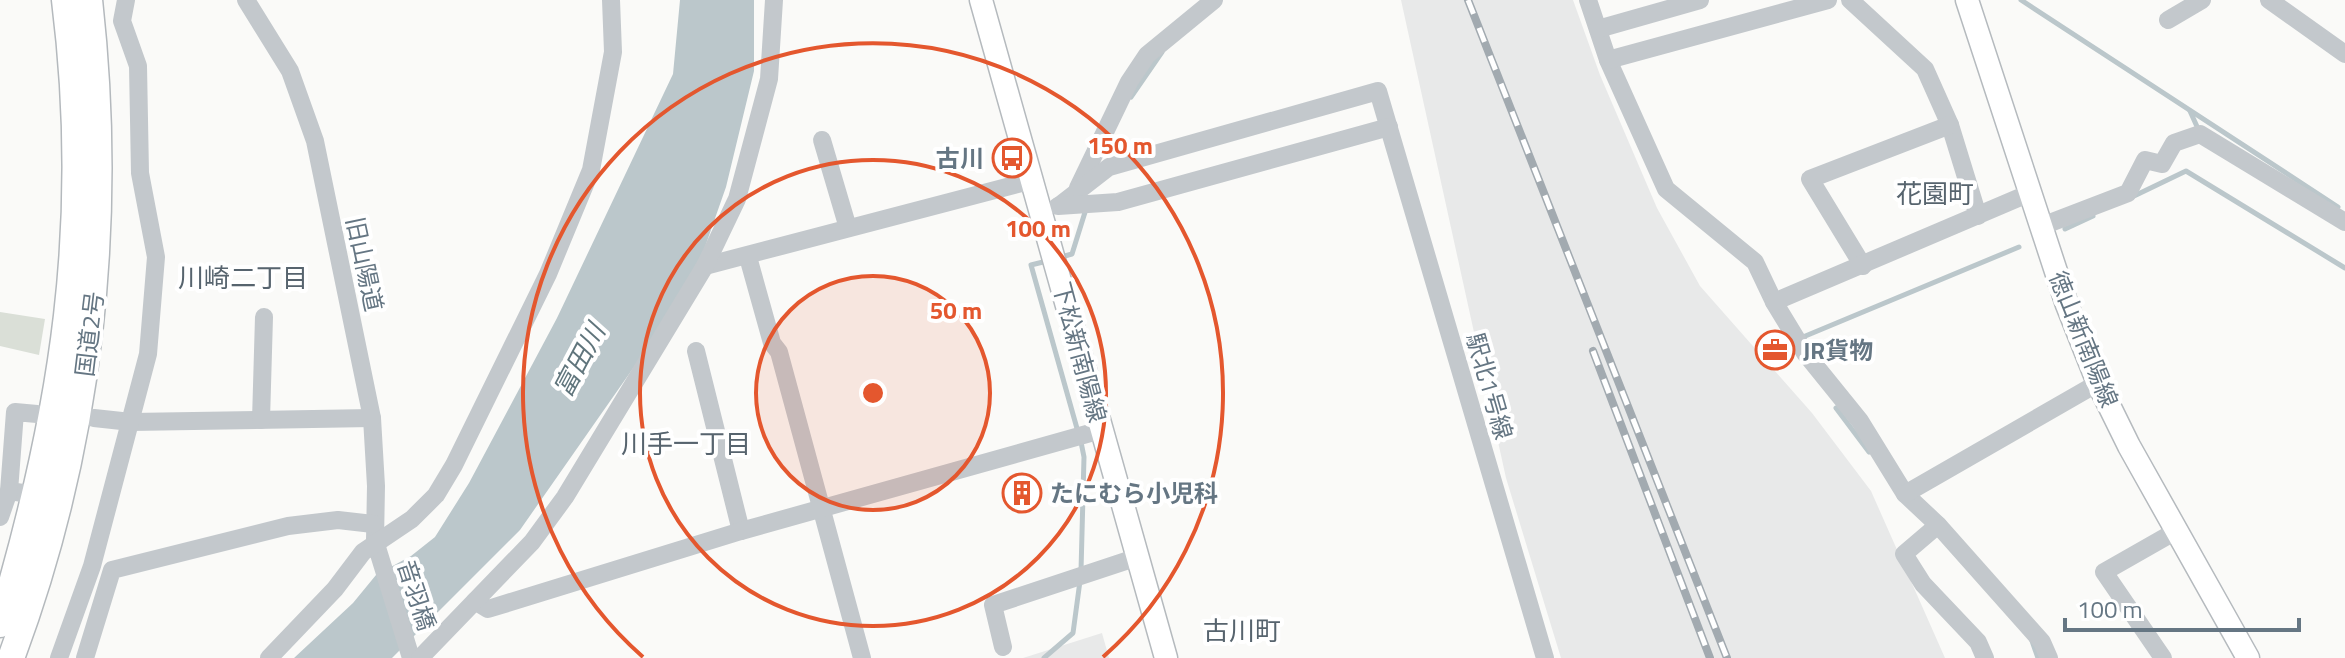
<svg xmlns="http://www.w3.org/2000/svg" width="2345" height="658" font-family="'Titillium Web','Noto Sans JP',sans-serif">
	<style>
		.built { fill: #e8e9e9 }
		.green { fill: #dadfd7 }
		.water { fill: #bbc7cb }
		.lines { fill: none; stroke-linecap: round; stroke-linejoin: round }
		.stream { stroke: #bbc7cb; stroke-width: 5 }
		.major-casing { stroke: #b5babe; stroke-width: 25 }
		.highway-casing { stroke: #b4b9bd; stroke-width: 29 }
		.minor { stroke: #c3c8cc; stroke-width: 18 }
		.major { stroke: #fff; stroke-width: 22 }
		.highway { stroke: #fff; stroke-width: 26 }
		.rail-casing { stroke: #a2aab0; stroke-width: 8 }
		.rail { stroke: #fff; stroke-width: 5; stroke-dasharray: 15; stroke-linecap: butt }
		.ring { fill: none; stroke: #e4572e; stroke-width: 4 }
		.labels { text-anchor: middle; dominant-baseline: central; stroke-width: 8; stroke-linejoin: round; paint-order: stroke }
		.poi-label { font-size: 24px; font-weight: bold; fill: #657683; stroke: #fff; text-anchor: start }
		.street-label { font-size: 24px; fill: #657683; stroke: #fff }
		.neighbourhood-label { font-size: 26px; fill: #57646e; stroke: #fff }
		.water-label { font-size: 26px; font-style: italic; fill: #60757c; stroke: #fff }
		.centre { fill: #e4572e; stroke: #fff; stroke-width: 4 }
		.ring-label { font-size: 24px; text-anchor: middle; font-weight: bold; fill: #e4572e; stroke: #fff; stroke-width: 8; stroke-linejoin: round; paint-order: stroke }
	</style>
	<rect width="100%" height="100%" fill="#fafaf8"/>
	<g class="built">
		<polygon points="1401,0 1573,0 1600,75 1657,208 1700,286 1812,413 1871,491 1945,658 1561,658 1506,478"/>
		<polygon points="1102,633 1109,658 1023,658"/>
	</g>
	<polygon class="green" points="0,312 45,319 39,355 0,346"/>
	<polygon class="water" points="680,0 754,0 754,71 726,187 692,284 520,530 392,658 294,658 353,603 376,575 411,556 435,537 469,483 557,318 673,74"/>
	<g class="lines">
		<g class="stream">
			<polyline points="2021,0 2338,207"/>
			<polyline points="1131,97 1162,52"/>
			<polyline points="2190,111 2199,131"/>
			<polyline points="2134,196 2186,171 2345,268"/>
			<polyline points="2065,229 2093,216"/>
			<polyline points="1061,257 1072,254 1086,209"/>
			<polyline points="1047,261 1031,265 1078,432"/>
			<polyline points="1803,337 2019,247"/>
			<polyline points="1836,408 1869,452"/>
			<polyline points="1081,442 1084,457 1081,571"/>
			<polyline points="2032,641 2038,658"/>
			<polyline points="1044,658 1073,633 1080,581"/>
		</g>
		<defs>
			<g id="major">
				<polyline points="981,0 1166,658"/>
				<polyline points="1967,0 2067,305 2098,383 2129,446 2248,658"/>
			</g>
			<g id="highway">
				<path d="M0,624c64,-213 93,-401 65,-624"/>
				<path d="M11,658c79,-211 103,-435 78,-658"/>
			</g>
		</defs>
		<use href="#major" class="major-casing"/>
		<use href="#highway" class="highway-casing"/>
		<g class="minor">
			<polyline points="246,0 290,71 315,141 372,418 376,486 375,541 411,658"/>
			<polyline points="1588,0 1608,60 1666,189 1755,262 1774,302 1805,353 1860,421 1905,494 1938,525 2042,642 2049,658"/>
			<polyline points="1850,0 1925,69 1950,125 1978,216"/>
			<polyline points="2269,0 2345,54"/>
			<polyline points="2168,20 2202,0"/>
			<polyline points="1598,29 1700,0"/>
			<polyline points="1608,60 1828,0"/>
			<polyline points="822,140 848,228"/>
			<polyline points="1078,188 1129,82 1147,55 1214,0"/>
			<polyline points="1060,205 1109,167 1378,91 1545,658"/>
			<polyline points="1058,206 1118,202 1389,127"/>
			<polyline points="2042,226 2128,193 2145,160 2162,164 2174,143 2200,134 2345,222"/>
			<polyline points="748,257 772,343 779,352 862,658"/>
			<polyline points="705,266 1033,180"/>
			<polyline points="1863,266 1810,179 1950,125"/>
			<polyline points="1774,302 2030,193"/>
			<polyline points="696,351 741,531"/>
			<polyline points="37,414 15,412 9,491 37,495"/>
			<polyline points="94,418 131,422 372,418"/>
			<polyline points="261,420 264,317"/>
			<polyline points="1905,494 2098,383"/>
			<polyline points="0,517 9,491"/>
			<polyline points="1938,525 1904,554 1923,584 1978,642 1985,658"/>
			<polyline points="475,601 488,609 741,531 1101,430"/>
			<polyline points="1003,647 993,605 1138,557"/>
			<polyline points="59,658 92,566 148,354 156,257 140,173 138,66 122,21 126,0"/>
			<polyline points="85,658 112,570 288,526 338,520 373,524"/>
			<polyline points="269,658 335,589 363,552 412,519 436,495 454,465 548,274 591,170 613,52 611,0"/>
			<polyline points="420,658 532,542 565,497 705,266 737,199 769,79 774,0"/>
			<polyline points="2163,658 2104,572 2176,531"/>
		</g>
		<use href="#major" class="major"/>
		<use href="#highway" class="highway"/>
		<defs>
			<g id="rail">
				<polyline points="1468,0 1727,658"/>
				<polyline points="1593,351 1710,658"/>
			</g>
		</defs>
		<use href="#rail" class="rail-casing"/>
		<use href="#rail" class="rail"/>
	</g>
	<circle cx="873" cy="393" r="117" fill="#e4572e" fill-opacity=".12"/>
	<g class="ring">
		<circle cx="873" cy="393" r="117"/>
		<circle cx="873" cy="393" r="233"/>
		<path d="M643 657A350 350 0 1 1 1103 657"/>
	</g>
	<defs>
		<symbol id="bus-ring" viewBox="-11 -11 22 22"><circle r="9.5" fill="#fff" stroke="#e4572e" stroke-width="1.5"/><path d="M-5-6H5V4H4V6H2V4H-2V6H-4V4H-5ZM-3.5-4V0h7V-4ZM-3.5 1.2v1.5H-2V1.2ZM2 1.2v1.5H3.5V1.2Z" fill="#e4572e"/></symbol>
		<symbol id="office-ring" viewBox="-11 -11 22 22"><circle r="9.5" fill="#fff" stroke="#e4572e" stroke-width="1.5"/><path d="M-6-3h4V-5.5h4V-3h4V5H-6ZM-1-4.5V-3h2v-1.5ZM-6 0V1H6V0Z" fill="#e4572e"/></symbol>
		<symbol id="building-ring" viewBox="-11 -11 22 22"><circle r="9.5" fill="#fff" stroke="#e4572e" stroke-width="1.5"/><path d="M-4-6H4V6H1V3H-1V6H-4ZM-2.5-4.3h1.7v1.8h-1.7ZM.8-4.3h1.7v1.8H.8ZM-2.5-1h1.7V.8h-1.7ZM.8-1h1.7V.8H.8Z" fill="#e4572e"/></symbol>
	</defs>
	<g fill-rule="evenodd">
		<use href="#bus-ring" x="990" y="136" width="44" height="44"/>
		<use href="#office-ring" x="1753" y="328" width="44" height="44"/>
		<use href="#building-ring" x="1000" y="471" width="44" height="44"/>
	</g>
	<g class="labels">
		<g class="poi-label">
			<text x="984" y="158" text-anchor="end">古川</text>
			<text x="1803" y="350">JR貨物</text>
			<text x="1050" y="493">たにむら小児科</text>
		</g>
		<g class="street-label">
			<text transform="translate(365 264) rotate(78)">旧山陽道</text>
			<text transform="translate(89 334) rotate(-83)">国道2号</text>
			<text transform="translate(2084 339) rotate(68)">徳山新南陽線</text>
			<text transform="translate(1080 352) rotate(75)">下松新南陽線</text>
			<text transform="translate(1490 386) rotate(74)">駅北1号線</text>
			<text transform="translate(417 595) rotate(72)">音羽橋</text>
		</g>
		<g class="neighbourhood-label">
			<text x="1935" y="193">花園町</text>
			<text x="243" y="277">川崎二丁目</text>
			<text x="686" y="443">川手一丁目</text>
			<text x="1242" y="630">古川町</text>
		</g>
		<g class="water-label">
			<text transform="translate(579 360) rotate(-62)">富田川</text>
		</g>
	</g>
	<circle cx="873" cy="393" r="12" class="centre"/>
	<g class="ring-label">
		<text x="1120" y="154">150 m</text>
		<text x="1038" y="237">100 m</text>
		<text x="956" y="319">50 m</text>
	</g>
	<path d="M2065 618v12h234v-12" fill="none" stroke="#657683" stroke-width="4"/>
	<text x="2077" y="618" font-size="24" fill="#657683" stroke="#ffffff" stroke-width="6" paint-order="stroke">100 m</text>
</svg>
